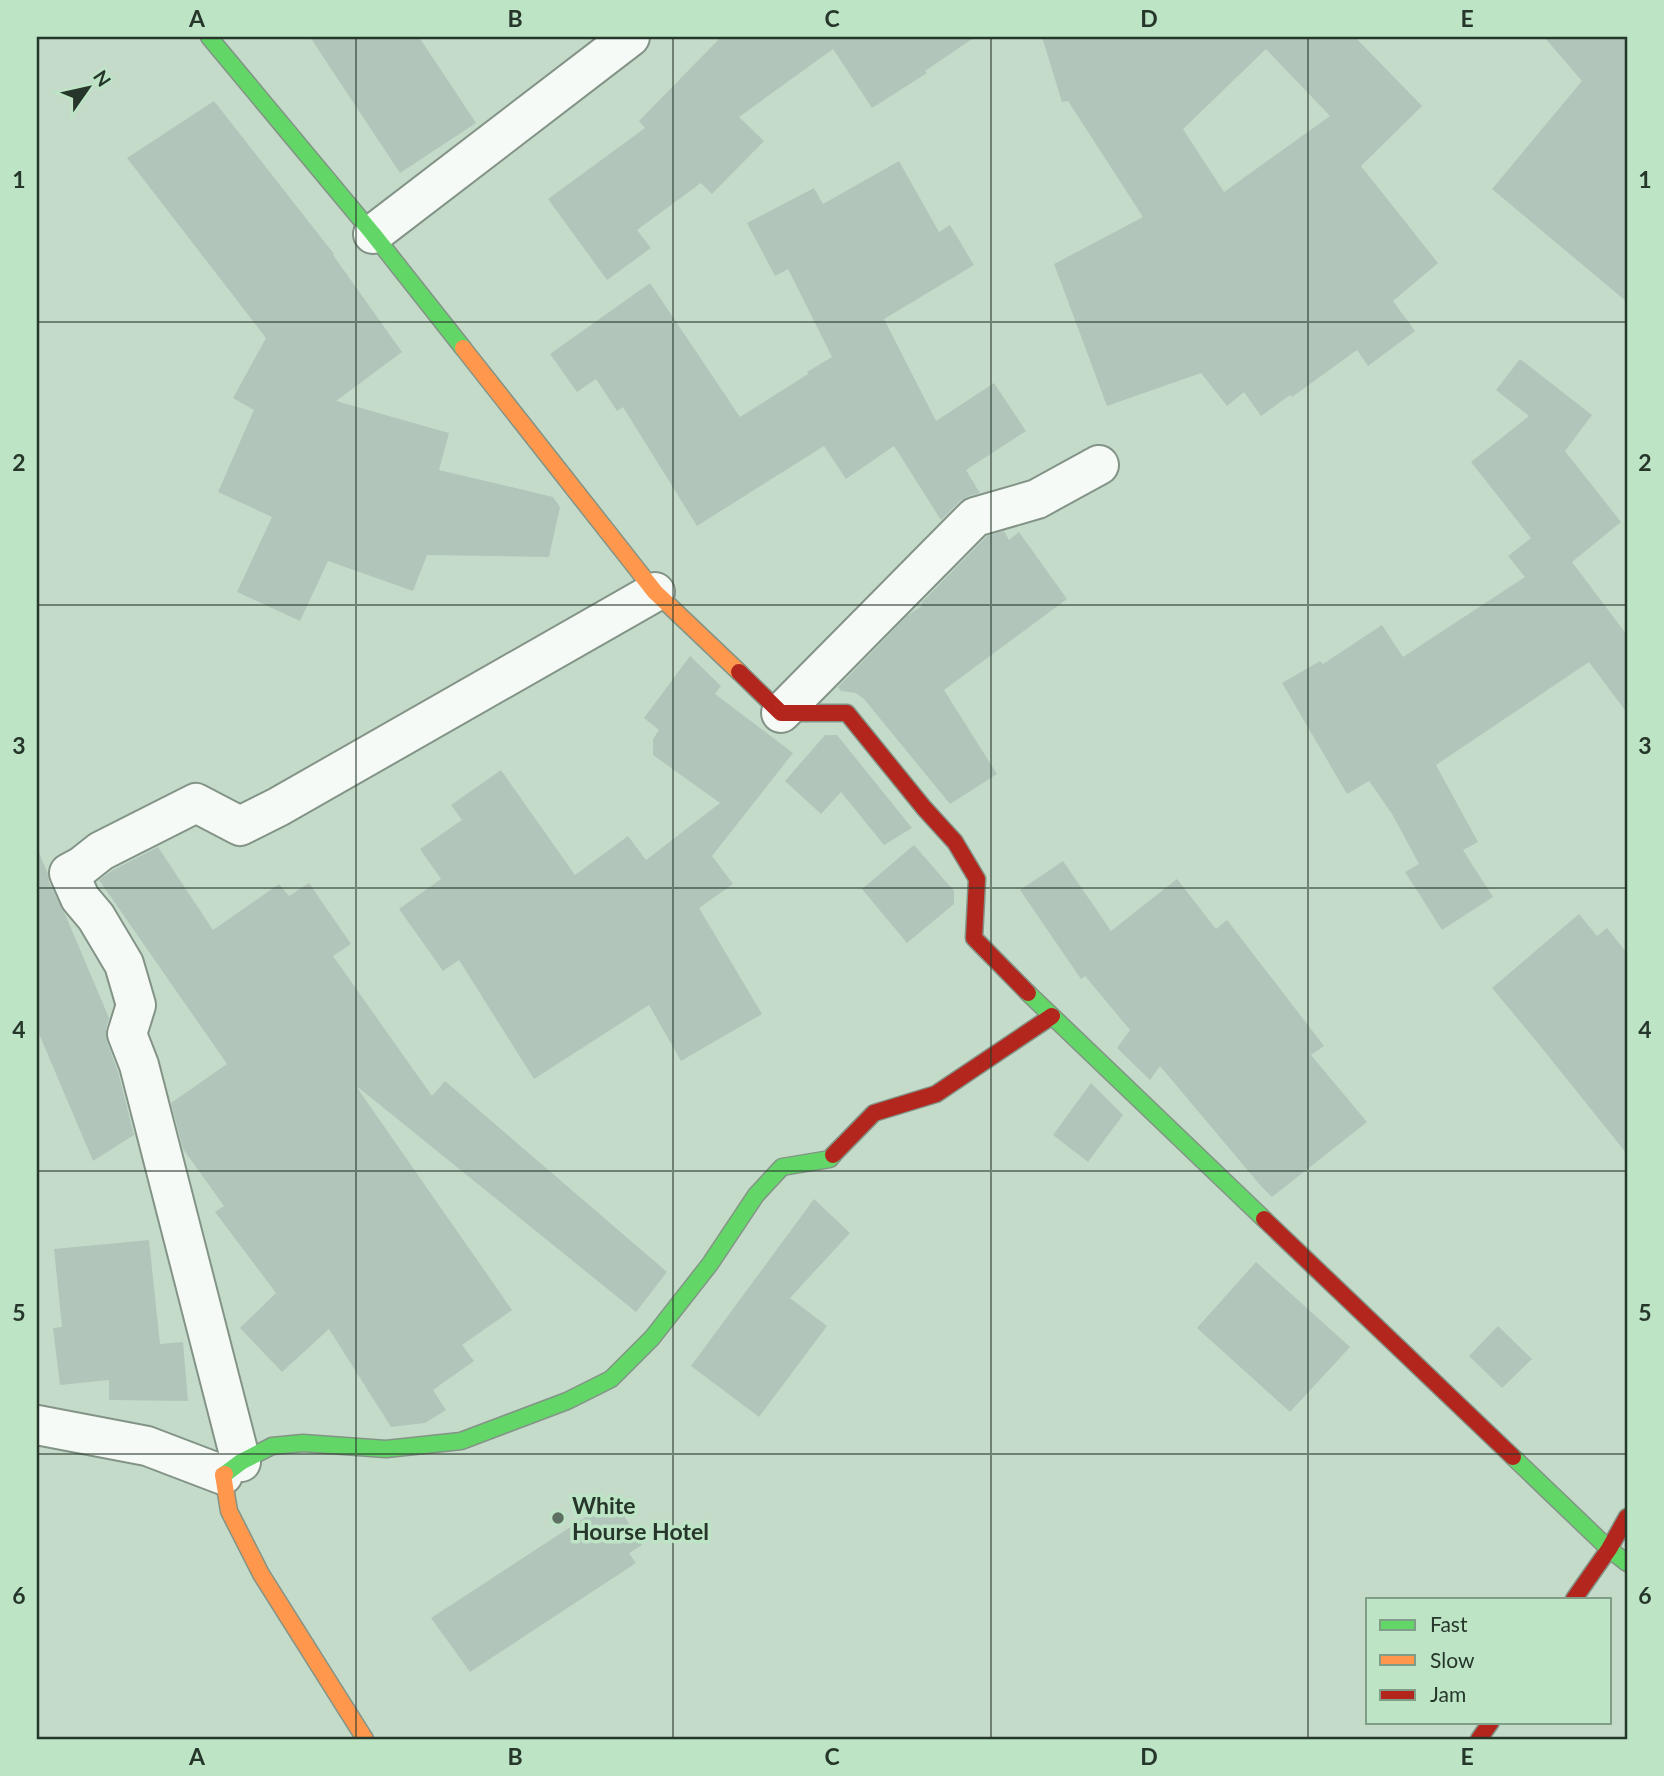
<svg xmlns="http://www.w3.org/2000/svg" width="1664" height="1776" font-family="Lato,sans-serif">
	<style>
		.building { fill: #b1c5ba; fill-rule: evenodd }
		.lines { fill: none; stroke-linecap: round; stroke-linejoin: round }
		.street-casing { stroke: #839487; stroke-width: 42 }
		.fast-casing { stroke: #839487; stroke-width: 19 }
		.slow-casing { stroke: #839487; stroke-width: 19 }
		.jam-casing { stroke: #839487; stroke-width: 19 }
		.street { stroke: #f6faf7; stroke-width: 38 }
		.fast { stroke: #63d668; stroke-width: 16 }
		.slow { stroke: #ff974d; stroke-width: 16 }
		.jam { stroke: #b3261e; stroke-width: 16 }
		.grid { fill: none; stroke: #26362a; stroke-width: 2; stroke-opacity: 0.55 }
		.poi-dot { fill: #5e7062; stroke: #bce4c5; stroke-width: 2.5 }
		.labels { text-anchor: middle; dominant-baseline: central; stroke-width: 7; stroke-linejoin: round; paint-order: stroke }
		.poi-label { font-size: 23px; font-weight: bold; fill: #26362a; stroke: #bce4c5; text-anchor: start }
		.neatline { fill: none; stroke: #26362a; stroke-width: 2.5 }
		.grid-label { font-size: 23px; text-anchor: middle; font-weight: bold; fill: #26362a }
	</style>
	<rect width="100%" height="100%" fill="#c5dbca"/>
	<g class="building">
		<polygon points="310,37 419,37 476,123 400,173"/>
		<polygon points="721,37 975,37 925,71 927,73 872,108 833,49 739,117 764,141 712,194 701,183 637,230 651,248 607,280 548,199 645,128 639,121"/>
		<path d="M1042,37h313l67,69 -61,60 77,97 -45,38 22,30 -47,35 -11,-16 -65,47 -2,-2 -29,21 -17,-24 -17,14 -26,-33 -94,33 -53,-142 89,-47 -75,-116 -6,1zM1266,49l64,67 -106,76 -41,-63z"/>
		<polygon points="1544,37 1627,37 1627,302 1492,189 1582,81"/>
		<polygon points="214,101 334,254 333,255 402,352 336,401 449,433 439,470 553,497 560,507 549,557 427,555 413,591 328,561 300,621 237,592 272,517 218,492 254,410 233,398 266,338 127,158"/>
		<polygon points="899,161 939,232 950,225 974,265 884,319 936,421 994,383 1026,431 966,470 980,493 969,496 960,501 941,520 894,446 846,479 824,446 697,526 623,407 617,411 596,379 577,392 550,354 650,283 740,417 808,374 807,372 832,357 788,269 775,276 747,223 814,188 823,204"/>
		<polygon points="1520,359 1592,415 1565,451 1621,522 1572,562 1627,635 1627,713 1589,662 1436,765 1478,842 1463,850 1493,897 1442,930 1405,872 1419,864 1392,814 1369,781 1347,794 1282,683 1320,661 1323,664 1382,625 1403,657 1525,577 1508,556 1531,538 1471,462 1529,416 1496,390"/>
		<polygon points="1004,531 1009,540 1019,532 1067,599 944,690 997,774 950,804 864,699 856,693 841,691 838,687 907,616 923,605 921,603 987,536"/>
		<polygon points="690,656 721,686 715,694 793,753 712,856 733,884 699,908 762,1014 681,1061 649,1005 534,1079 459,960 443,971 399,909 441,879 420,849 462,820 451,805 501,770 575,875 628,836 646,860 720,803 653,755 653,739 659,730 644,718"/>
		<polygon points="825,735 837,735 912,828 884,845 841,792 821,814 785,781"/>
		<polygon points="914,845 954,891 954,904 907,943 862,889"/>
		<polygon points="158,847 213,930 279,884 289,896 309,883 351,944 333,956 432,1096 445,1081 667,1272 636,1312 359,1088 358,1089 512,1310 462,1345 474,1361 433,1390 446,1410 425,1423 391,1427 329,1329 282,1372 240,1328 276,1293 215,1212 224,1206 183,1149 171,1103 227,1064 99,880 113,870"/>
		<polygon points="37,848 48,874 49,882 65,914 109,1018 106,1028 107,1042 118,1072 134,1135 93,1161 37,1029"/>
		<polygon points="1063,861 1111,931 1177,879 1216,929 1227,920 1324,1046 1311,1055 1367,1122 1272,1197 1260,1185 1160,1066 1150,1080 1117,1048 1130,1030 1085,976 1081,979 1020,890"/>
		<polygon points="1579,914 1597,936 1607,928 1627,953 1627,1154 1533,1037 1492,988"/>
		<polygon points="1091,1083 1123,1115 1088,1162 1053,1135"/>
		<polygon points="814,1199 850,1233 790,1298 827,1326 759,1417 691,1366"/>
		<polygon points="149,1240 160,1344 183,1342 188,1401 109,1400 109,1380 60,1385 53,1328 62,1327 54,1249"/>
		<polygon points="1256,1262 1350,1347 1290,1412 1197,1328"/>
		<polygon points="1498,1326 1532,1359 1502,1388 1469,1356"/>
		<polygon points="617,1504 642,1545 629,1553 636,1563 470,1672 431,1618 601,1507 604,1512"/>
	</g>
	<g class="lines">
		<defs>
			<g id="street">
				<polyline points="373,234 630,37"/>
				<polyline points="781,713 975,517 1037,499 1099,465"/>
				<polyline points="37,1425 147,1446 223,1475"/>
				<polyline points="241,1462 139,1065 127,1034 136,1005 124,964 96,917 80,898 69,873 82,866 101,851 196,803 240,826 278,807 655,592"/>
			</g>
			<g id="fast">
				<polyline points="209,37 373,234 463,348"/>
				<polyline points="1028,993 1264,1219"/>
				<polyline points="1513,1457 1609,1549 1627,1563"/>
				<polyline points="225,1474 241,1462 272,1446 303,1443 386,1449 461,1441 567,1401 611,1379 652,1338 710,1264 756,1195 782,1167 830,1159 833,1155"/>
			</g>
			<g id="slow">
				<polyline points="463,348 655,592 739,672"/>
				<polyline points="225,1474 223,1475 229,1511 261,1574 365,1739"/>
			</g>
			<g id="jam">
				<polyline points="739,672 781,713 847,713 924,808 955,842 977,879 974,938 1028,993"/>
				<polyline points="833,1155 874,1113 936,1094 1052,1016"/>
				<polyline points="1264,1219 1513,1457"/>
				<polyline points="1574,1599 1609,1549 1627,1517"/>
				<polyline points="1479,1739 1491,1722"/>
			</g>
		</defs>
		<use href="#street" class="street-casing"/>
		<use href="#fast" class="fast-casing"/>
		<use href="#slow" class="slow-casing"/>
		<use href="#jam" class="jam-casing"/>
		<use href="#street" class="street"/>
		<use href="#fast" class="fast"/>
		<use href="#slow" class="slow"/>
		<use href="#jam" class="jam"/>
	</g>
	<path class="grid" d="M356,37v1702M673,37v1702M991,37v1702M1308,37v1702M37,322h1590M37,605h1590M37,888h1590M37,1171h1590M37,1454h1590"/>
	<circle class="poi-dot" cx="558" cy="1518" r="7"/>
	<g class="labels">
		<g class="poi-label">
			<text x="572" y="1505">White<tspan x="572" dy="26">Hourse Hotel</tspan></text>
		</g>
	</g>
	<rect width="1664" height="1776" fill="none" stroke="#bce4c5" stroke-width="77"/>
	<rect x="1366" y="1598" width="245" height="126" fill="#bce4c5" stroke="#809e87" stroke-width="2"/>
	<rect x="1380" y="1620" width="35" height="10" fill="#63d668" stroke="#809e87" stroke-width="2"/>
	<text x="1430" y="1632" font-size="21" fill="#26362a">Fast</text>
	<rect x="1380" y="1655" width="35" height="10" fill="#ff974d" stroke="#809e87" stroke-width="2"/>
	<text x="1430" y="1668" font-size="21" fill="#26362a">Slow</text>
	<rect x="1380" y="1690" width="35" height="10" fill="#b3261e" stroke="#809e87" stroke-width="2"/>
	<text x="1430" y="1702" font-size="21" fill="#26362a">Jam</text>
	<g transform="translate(88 88) rotate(56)" stroke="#bce4c5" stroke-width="5" paint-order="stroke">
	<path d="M0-5L12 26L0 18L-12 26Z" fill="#26362a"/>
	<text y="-10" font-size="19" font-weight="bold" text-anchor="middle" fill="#26362a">N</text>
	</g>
	<rect x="38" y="38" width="1588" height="1700" class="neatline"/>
	<g class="grid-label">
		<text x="197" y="27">A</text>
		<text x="515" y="27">B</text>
		<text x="832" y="27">C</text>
		<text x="1149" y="27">D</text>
		<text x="1467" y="27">E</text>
		<text x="19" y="188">1</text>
		<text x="1645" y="188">1</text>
		<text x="19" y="471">2</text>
		<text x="1645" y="471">2</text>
		<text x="19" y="754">3</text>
		<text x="1645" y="754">3</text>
		<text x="19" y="1038">4</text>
		<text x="1645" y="1038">4</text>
		<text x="19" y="1321">5</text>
		<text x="1645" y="1321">5</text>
		<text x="19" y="1604">6</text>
		<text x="1645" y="1604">6</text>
		<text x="197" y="1765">A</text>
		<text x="515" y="1765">B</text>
		<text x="832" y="1765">C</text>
		<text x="1149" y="1765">D</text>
		<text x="1467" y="1765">E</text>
	</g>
</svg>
